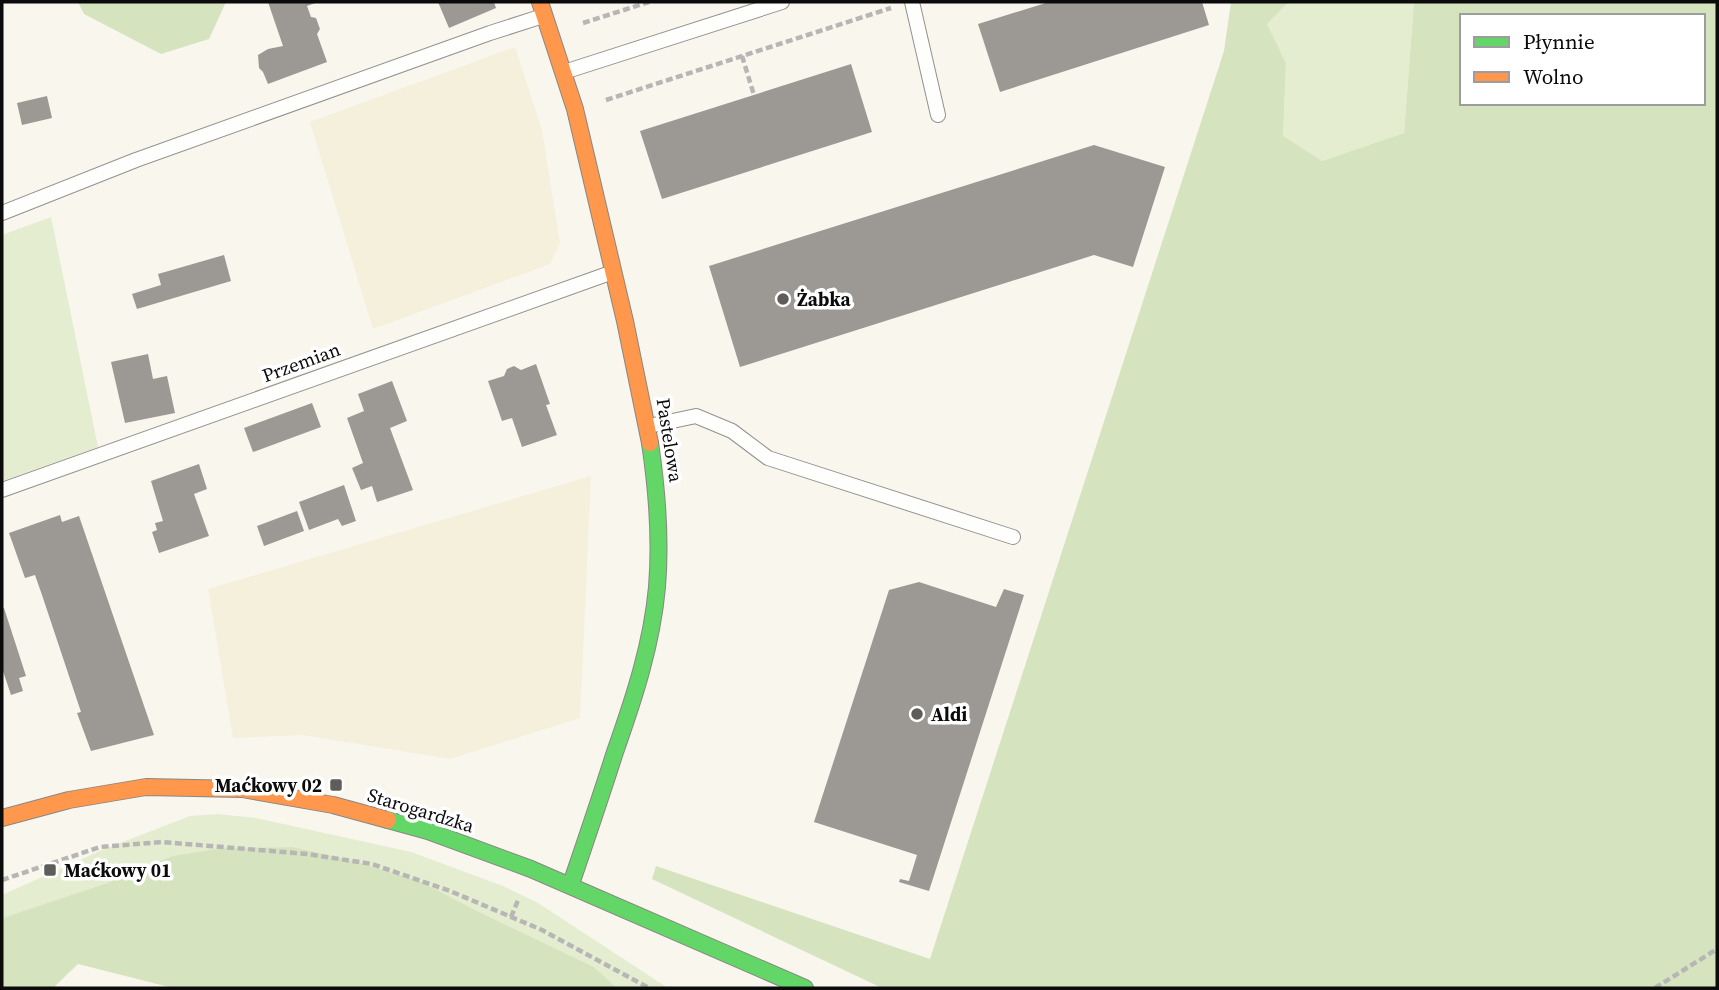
<svg xmlns="http://www.w3.org/2000/svg" width="1719" height="990" font-family="'Source Serif 4',serif">
	<style>
		.farmland { fill: #f5f0db }
		.green { fill: #e4edcf }
		.forest { fill: #d5e4be; fill-rule: evenodd }
		.building { fill: #9c9995 }
		.lines { fill: none; stroke-linecap: round; stroke-linejoin: round }
		.lane-casing { stroke: #92918d; stroke-width: 16 }
		.fast-casing { stroke: #898784; stroke-width: 18 }
		.slow-casing { stroke: #898784; stroke-width: 18 }
		.path { stroke: #b7b6b5; stroke-width: 4.5; stroke-dasharray: 7 3.5; stroke-linecap: butt }
		.lane { stroke: #fefefc; stroke-width: 14 }
		.fast { stroke: #63d668; stroke-width: 16 }
		.slow { stroke: #ff974d; stroke-width: 16 }
		.poi-dot { fill: #5e5d5a; stroke: #fff; stroke-width: 2.5 }
		.labels { text-anchor: middle; dominant-baseline: central; stroke-width: 7; stroke-linejoin: round; paint-order: stroke }
		.poi-label { font-size: 19px; font-weight: bold; fill: #0b0b0b; stroke: #fff; text-anchor: start }
		.street-label { font-size: 19px; fill: #0b0b0b; stroke: #fff }
	</style>
	<rect width="100%" height="100%" fill="#f9f6ee"/>
	<g class="farmland">
		<polygon points="515,47 542,130 560,243 550,264 373,329 310,122"/>
		<polygon points="591,476 580,718 450,759 303,735 233,738 208,589"/>
	</g>
	<g class="green">
		<polygon points="1289,2 1414,2 1404,133 1322,161 1283,137 1286,63 1267,24"/>
		<polygon points="51,217 98,447 2,481 2,235"/>
		<polygon points="217,814 256,818 411,852 503,886 538,903 668,988 617,988 594,967 475,910 424,883 293,847 223,848 172,856 107,883 2,918 2,895 102,850 190,816"/>
	</g>
	<g class="forest">
		<polygon points="78,2 226,2 209,39 161,54 84,14"/>
		<path d="M1231,2h58l-22,22 19,39 -3,73 39,25 82,-28 10,-131h303v986h-835l-230,-109 4,-13 274,93 294,-908zM1462,16h241v87h-241z"/>
		<polygon points="293,847 357,862 424,883 475,910 594,967 617,988 173,988 78,964 53,988 2,988 2,918 107,883 172,856 222,848"/>
	</g>
	<g class="building">
		<polygon points="268,2 318,2 307,6 311,17 316,18 320,29 317,34 327,62 268,84 263,72 259,68 258,55 268,49 283,46"/>
		<polygon points="438,2 494,2 496,8 449,28"/>
		<polygon points="1049,2 1202,2 1209,25 1000,92 978,24"/>
		<polygon points="851,64 872,132 662,199 640,131"/>
		<polygon points="47,96 52,118 22,125 17,103"/>
		<polygon points="1094,145 1165,167 1133,267 1094,255 740,367 709,266"/>
		<polygon points="224,255 231,281 137,309 132,294 161,285 158,274"/>
		<polygon points="148,354 153,379 167,376 175,413 125,423 111,362"/>
		<polygon points="536,364 550,404 546,405 557,435 522,447 512,418 502,421 488,381 504,376 507,369 514,366 521,370"/>
		<polygon points="392,381 407,421 390,428 413,490 377,502 372,486 361,490 352,468 363,463 347,418 364,411 358,394"/>
		<polygon points="312,403 321,427 253,452 244,428"/>
		<polygon points="199,464 207,489 194,494 209,536 159,553 152,532 157,530 155,523 163,521 151,481"/>
		<polygon points="344,485 356,521 342,526 338,519 309,530 299,502"/>
		<polygon points="297,511 304,531 264,546 257,526"/>
		<polygon points="60,515 62,522 79,516 154,735 91,751 77,713 81,712 42,595 35,575 25,578 9,533"/>
		<polygon points="919,582 996,607 1004,589 1024,595 929,891 899,882 900,879 909,881 917,855 814,822 889,590"/>
		<polygon points="2,608 4,608 26,676 19,678 23,691 11,695 2,668"/>
	</g>
	<g class="lines">
		<defs>
			<g id="lane">
				<polyline points="912,2 938,115"/>
				<polyline points="564,72 782,2"/>
				<polyline points="2,213 136,160 490,33 543,16"/>
				<polyline points="649,426 696,416 732,431 768,458 1013,537"/>
				<polyline points="2,490 613,272"/>
			</g>
			<g id="fast">
				<polyline points="388,820 428,831 531,869 805,988"/>
				<path d="M571,884c15,-44 30,-88 44,-132 19,-54 37,-108 42,-165 4,-48 0,-97 -7,-144"/>
			</g>
			<g id="slow">
				<polyline points="540,2 575,109 625,321 650,443"/>
				<polyline points="2,818 69,800 146,787 242,789 333,805 388,820"/>
			</g>
		</defs>
		<use href="#lane" class="lane-casing"/>
		<use href="#fast" class="fast-casing"/>
		<use href="#slow" class="slow-casing"/>
		<g class="path">
			<polyline points="583,23 649,2"/>
			<polyline points="742,56 754,95"/>
			<polyline points="606,100 891,8"/>
			<polyline points="2,880 100,847 162,842 307,854 372,864 450,891 542,930 649,988"/>
			<polyline points="511,917 519,898"/>
			<polyline points="1655,988 1717,949"/>
		</g>
		<use href="#lane" class="lane"/>
		<use href="#fast" class="fast"/>
		<use href="#slow" class="slow"/>
	</g>
	<g class="poi-dot">
		<circle cx="783" cy="299" r="7"/>
		<circle cx="917" cy="714" r="7"/>
		<rect x="329" y="778" width="14" height="14" rx="3.5"/>
		<rect x="43" y="863" width="14" height="14" rx="3.5"/>
	</g>
	<g class="labels">
		<g class="poi-label">
			<text x="797" y="299">Żabka</text>
			<text x="931" y="714">Aldi</text>
			<text x="322" y="785" text-anchor="end">Maćkowy 02</text>
			<text x="64" y="870">Maćkowy 01</text>
		</g>
		<g class="street-label">
			<text transform="translate(301 362) rotate(-20)">Przemian</text>
			<text transform="translate(670 440) rotate(81)">Pastelowa</text>
			<text transform="translate(421 810) rotate(17)">Starogardzka</text>
		</g>
	</g>
	<rect width="1719" height="990" fill="none" stroke="#0b0b0b" stroke-width="7"/>
	<rect x="1460" y="14" width="245" height="91" fill="#ffffff" stroke="#9d9d9d" stroke-width="2"/>
	<rect x="1474" y="37" width="35" height="10" fill="#63d668" stroke="#9d9d9d" stroke-width="2"/>
	<text x="1523" y="49" font-size="21" fill="#0b0b0b">Płynnie</text>
	<rect x="1474" y="72" width="35" height="10" fill="#ff974d" stroke="#9d9d9d" stroke-width="2"/>
	<text x="1523" y="84" font-size="21" fill="#0b0b0b">Wolno</text>
</svg>
